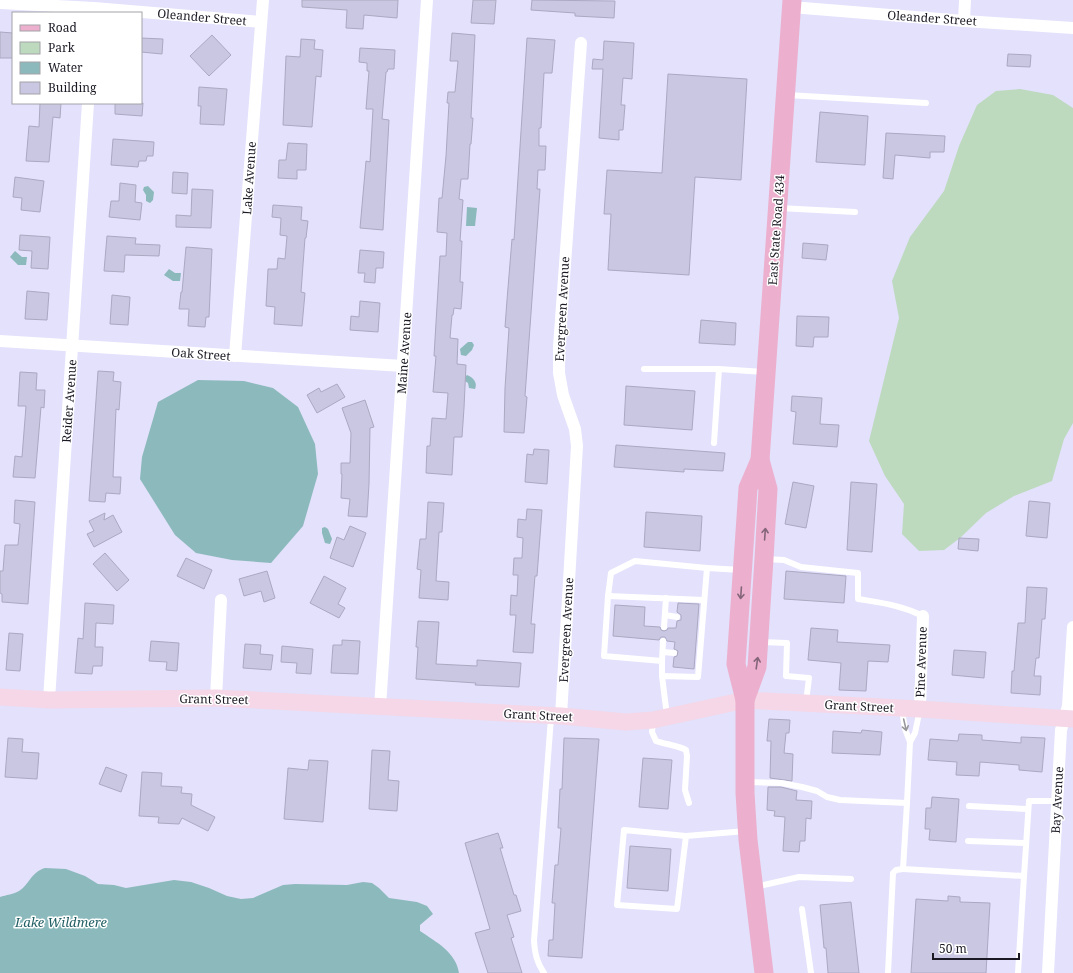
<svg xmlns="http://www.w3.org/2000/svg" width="1073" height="973" font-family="'Noto Serif',serif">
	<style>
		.green { fill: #bddabf }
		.water { fill: #8cb9bc }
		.building { fill: #c9c7e1; stroke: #aba8c2 }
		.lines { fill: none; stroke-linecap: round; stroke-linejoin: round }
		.lane { stroke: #fff; stroke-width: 6 }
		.street { stroke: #fff; stroke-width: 12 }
		.secondary { stroke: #f5d7e7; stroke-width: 17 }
		.primary { stroke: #ecb0ce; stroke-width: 19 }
		.oneway { stroke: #846579 }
		.oneway2 { stroke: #98989c }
		.labels { text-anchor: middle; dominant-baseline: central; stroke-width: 3; stroke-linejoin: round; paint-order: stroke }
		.street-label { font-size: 12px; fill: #1b1a24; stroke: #fff }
		.water-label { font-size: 13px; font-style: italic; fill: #225f64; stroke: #fff }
	</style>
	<rect width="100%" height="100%" fill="#e3e1fc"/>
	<polygon class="green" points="1020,89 1053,95 1073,108 1073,423 1064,439 1052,481 1014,496 986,513 960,538 944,550 919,551 902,534 904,504 885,476 869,441 899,318 892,281 910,237 944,191 959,146 977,105 996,91"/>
	<g class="water">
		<polygon points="148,186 154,192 153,200 150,203 146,201 146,195 143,190 144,187"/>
		<polygon points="467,207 477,208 475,226 466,226"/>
		<polygon points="15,251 22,257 27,257 26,265 18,265 10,257"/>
		<polygon points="169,269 175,273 181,273 180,281 173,281 164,275"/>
		<polygon points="468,342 472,342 474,345 472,350 466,356 461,355 460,349"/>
		<path d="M467,375c6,2 11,8 8,14l-6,-1 -1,-5 -3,-2 -1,-3z"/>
		<polygon points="198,380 244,381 273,388 298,407 315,444 318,474 303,526 271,563 232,560 196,553 175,535 140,479 142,457 158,402"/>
		<polygon points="322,528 325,527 328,529 332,539 330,544 325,543 322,533"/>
		<path d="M45,868l21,1 19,7 13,8 16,1 12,3 48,-8 17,2 18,6 18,8 14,3 12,-1 30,-13 12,-1 52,1 16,-3 9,1 7,5 10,10 28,4 10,4 6,8 -13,11v6c16,11 36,21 39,42h-459v-76c6,-2 14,-3 19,-6 10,-6 12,-19 26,-23z"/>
	</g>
	<g class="building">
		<polygon points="302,0 398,0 397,18 364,15 363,29 346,28 347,10 302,7"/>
		<polygon points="473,0 496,0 494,24 471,23"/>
		<polygon points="532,0 615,1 614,18 575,16 575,13 531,10"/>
		<polygon points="0,32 13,33 13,58 0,58"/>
		<polygon points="452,33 475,35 471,118 473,118 471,144 470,144 468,179 461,179 459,199 463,200 460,241 462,241 460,282 463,282 461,309 454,308 453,315 452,315 450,338 458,339 457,364 466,365 464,408 462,437 454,437 452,475 426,473 427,446 430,446 432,418 446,419 448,393 433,392 436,356 434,356 440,256 446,256 447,233 437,232 439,198 442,198 446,156 449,103 447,103 448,92 455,92 458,61 450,61"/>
		<polygon points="212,35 231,55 209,76 190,56"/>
		<polygon points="141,38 163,39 162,54 141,52"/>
		<polygon points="527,38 555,40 552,73 544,73 541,128 539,128 539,146 546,146 545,170 538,170 537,189 540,189 525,396 527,397 524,433 504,432 505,388 509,328 505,327 507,300 512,239 514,240"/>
		<polygon points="301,39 315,40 314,49 323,50 321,77 316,76 312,127 283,125 286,56 300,57"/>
		<polygon points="604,41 634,43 632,79 623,78 621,105 625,105 623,130 619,130 619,140 599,138 603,69 592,69 593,59 603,60"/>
		<polygon points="360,48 395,50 394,69 388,69 387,72 386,72 382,119 389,120 383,230 360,228 366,161 370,162 373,109 366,109 369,71 367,71 367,63 359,62"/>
		<polygon points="1008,54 1031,55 1030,67 1007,66"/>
		<polygon points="668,74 747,79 741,180 695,177 689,275 608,270 611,214 604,214 607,170 662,173"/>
		<polygon points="199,87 227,89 224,125 200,124 201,106 198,106"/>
		<polygon points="40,103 61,103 60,118 53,117 49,162 26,161 29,126 39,127"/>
		<polygon points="115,103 143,103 142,116 115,114"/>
		<polygon points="820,112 868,116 865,165 816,162"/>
		<polygon points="886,133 945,136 944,152 930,152 930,158 895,155 893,179 883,178"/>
		<polygon points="113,139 154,142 153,156 147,156 146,161 139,161 138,167 111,165"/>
		<polygon points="288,143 307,144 306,170 297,170 297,179 278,178 279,160 286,160"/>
		<polygon points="173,172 188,173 187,194 172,193"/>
		<polygon points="15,177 44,181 40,212 21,210 22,198 13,197"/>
		<polygon points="120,183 136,185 135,202 142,203 140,220 109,217 111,201 119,201"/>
		<polygon points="192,189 213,190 211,228 176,227 176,215 191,216"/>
		<polygon points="273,205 302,207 301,220 308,221 306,238 305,238 301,292 305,293 302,326 274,324 275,307 266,306 268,269 277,269 278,258 285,259 287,236 280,235 281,218 272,217"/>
		<polygon points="20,235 50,237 48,269 31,268 32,251 19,250"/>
		<polygon points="107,236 136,238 135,244 160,245 159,256 125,255 124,272 104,271"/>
		<polygon points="803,243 828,245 826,260 802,258"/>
		<polygon points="186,247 212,249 209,317 206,317 205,327 188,326 189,309 179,309 181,292 182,292"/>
		<polygon points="360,250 384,252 383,268 376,268 375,283 364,282 365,273 358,273"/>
		<polygon points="27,291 49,293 47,320 25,319"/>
		<polygon points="112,295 130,297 128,325 110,324"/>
		<polygon points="360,301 380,303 378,332 350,330 351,316 359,317"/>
		<polygon points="797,316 829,317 828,337 814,337 813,347 796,346"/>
		<polygon points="701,320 736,323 735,345 699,343"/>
		<polygon points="98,371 114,372 113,381 121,382 119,410 116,409 113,477 121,477 120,494 106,493 105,502 89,501"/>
		<polygon points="20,372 37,373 36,390 45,390 44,408 41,407 35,478 13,477 15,456 22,457 26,406 18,406"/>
		<polygon points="337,384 345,397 317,413 307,395 319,388 321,392"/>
		<polygon points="626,386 695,391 692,430 624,425"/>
		<polygon points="792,396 822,398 820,424 839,425 837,447 793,444 796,412 791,411"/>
		<polygon points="365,400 374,427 370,428 369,484 367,517 348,516 350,499 341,498 342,474 341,474 341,463 350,463 351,433 342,408"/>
		<polygon points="616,445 725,453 723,471 684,469 684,472 614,467"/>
		<polygon points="534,449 549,450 547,484 525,482 527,454 533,455"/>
		<polygon points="793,482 814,486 806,528 785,524"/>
		<polygon points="851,482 877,484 872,552 847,550"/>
		<polygon points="15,500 35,502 28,604 2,602 2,594 0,593 0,571 3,571 5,545 18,545 20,524 14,523"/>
		<polygon points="1029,501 1050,503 1047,538 1026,536"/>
		<polygon points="428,502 444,503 442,532 439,532 436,581 449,582 448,600 419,598 421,570 417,569 420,539 426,539"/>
		<polygon points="527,509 542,510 537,576 535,576 531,624 535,624 533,653 513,652 516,615 510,615 511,595 517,596 518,575 513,575 514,558 522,558 523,538 517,537 518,519 526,520"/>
		<polygon points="646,512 702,516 700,551 644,547"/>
		<polygon points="105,513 104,520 113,515 122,532 94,547 87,534 94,531 89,521"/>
		<polygon points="350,526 366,533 353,567 330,558 337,537 344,540"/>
		<polygon points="959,538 979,539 978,551 958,549"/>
		<polygon points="105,553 129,580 117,591 93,564"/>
		<polygon points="186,558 212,570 204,589 177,576"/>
		<polygon points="267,571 275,598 264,602 261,591 244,596 239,579"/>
		<polygon points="786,571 846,576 844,603 784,599"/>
		<polygon points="324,576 346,588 338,604 345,608 339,618 310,603"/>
		<polygon points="1027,587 1047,588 1045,619 1042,619 1039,658 1036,658 1034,676 1041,676 1040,695 1011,693 1012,671 1014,671 1018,623 1025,623"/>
		<polygon points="85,603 114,605 113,624 96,623 95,647 103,647 102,666 93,666 92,674 75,673 78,638 83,639"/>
		<polygon points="678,603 699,604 694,669 673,667 674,657 677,656 678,651 674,649 675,642 667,641 665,637 661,637 659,640 613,636 615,605 645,607 644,626 660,627 661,630 664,631 667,630 668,628 676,628 677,621 681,620 681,615 677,612"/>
		<polygon points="418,621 439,622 436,664 477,666 477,660 521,663 519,687 475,685 476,683 416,679 418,647 416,647"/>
		<polygon points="811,628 838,630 837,642 890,645 888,662 868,661 866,691 839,690 841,663 808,660"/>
		<polygon points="9,633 23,634 20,671 6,670"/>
		<polygon points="342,640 360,641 358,674 331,673 333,645 342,645"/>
		<polygon points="151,641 179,643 177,671 166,670 167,662 149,661"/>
		<polygon points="245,644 261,645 260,654 273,655 271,670 243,668"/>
		<polygon points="282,646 313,649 311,674 296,673 297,663 281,662"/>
		<polygon points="954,650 986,652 984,678 952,675"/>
		<polygon points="769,719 790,720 789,733 786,733 784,753 793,754 792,781 770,778 771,741 767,741"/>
		<polygon points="862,730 882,732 880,755 832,753 833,731 861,733"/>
		<polygon points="959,734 982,735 982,740 1021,743 1021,737 1045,738 1042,772 1019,770 1019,765 980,762 979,776 956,775 957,762 928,760 930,739 958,741"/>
		<polygon points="8,738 23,739 22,752 39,753 37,779 5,777"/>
		<polygon points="564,738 599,739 582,958 548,956 549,940 553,940 555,903 552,903 555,865 558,865 561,828 558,828 560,789 562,789"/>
		<polygon points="372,750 390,751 388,780 399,781 397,811 369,809"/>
		<polygon points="643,758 672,760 668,809 639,807"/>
		<polygon points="309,760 328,761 323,822 284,819 288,768 308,770"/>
		<polygon points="106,767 127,775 121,792 99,784"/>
		<polygon points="142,772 162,773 161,786 182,787 181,793 192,794 191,805 215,817 208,831 182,818 179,824 158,823 159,817 139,816"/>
		<polygon points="768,787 781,787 797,791 796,800 812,801 811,819 806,818 805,841 800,841 799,852 783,851 785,817 774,816 775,811 767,810"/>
		<polygon points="932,797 959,799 956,842 929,840 930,829 925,829 926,808 931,808"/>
		<polygon points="498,833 503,848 500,848 514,895 516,895 521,911 507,915 514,937 511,938 522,973 488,973 475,933 490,929 465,843"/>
		<polygon points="630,846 671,849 668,891 627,888"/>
		<polygon points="948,896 960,897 960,902 990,903 986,973 911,973 916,899 948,901"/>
		<polygon points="851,902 859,973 828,973 826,948 824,948 820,905"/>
	</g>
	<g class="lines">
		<g class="lane">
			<polyline points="787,95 926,103"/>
			<polyline points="779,208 855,212"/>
			<polyline points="644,369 719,369"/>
			<polyline points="714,443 719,369 765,372"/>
			<path d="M765,559l19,1 17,7 57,6v26c24,4 43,6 65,17"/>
			<polyline points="608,596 704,600"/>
			<polyline points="665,615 677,617"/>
			<polyline points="664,627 666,598"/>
			<polyline points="760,642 787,643 786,676 809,678 806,702"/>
			<polyline points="663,652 674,653"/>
			<polyline points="662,661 663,641"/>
			<polyline points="662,676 662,661 604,656 608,596 611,573 635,561 707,568"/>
			<polyline points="667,716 662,676 698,677 707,568 741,570"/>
			<path d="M653,722l-1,10 4,9c8,3 24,5 30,9l1,6 -2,34 4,13"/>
			<polyline points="910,742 915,733 920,709"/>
			<polyline points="748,782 781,783 802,787 817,791 827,797 840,800 907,803 910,742 905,729 902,710"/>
			<polyline points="907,803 903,869 1024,876 1029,801 1057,801"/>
			<polyline points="969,806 1027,809"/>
			<polyline points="686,836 677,909 617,905 624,830 686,836 746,831"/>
			<polyline points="968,841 1025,843"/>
			<polyline points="755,887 799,877 851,879"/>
			<polyline points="802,909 811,973"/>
			<path d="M544,973c-7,-10 -9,-19 -10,-32l17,-223"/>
			<polyline points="888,973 893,873 896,870 903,869"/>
			<polyline points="1018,973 1024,876"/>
		</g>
		<g class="street">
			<polyline points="0,3 94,8 261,22"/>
			<polyline points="791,7 964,21 1073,28"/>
			<polyline points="964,21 965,0"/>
			<polyline points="0,341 403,366"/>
			<polyline points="235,356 263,0"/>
			<polyline points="216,698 221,600"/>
			<polyline points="49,700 88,103"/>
			<polyline points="380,707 427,0"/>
			<polyline points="920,709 923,616"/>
			<polyline points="561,716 577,446 575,429 563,395 559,373 559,347 581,43"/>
			<polyline points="1048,973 1061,730 1068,706 1073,627"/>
		</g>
		<polyline class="secondary" points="0,697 49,700 216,698 561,716 626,722 653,720 745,700 920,709 1073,719"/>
		<g class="primary">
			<polyline points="745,700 757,667 764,559 768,489 760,460"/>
			<polyline points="764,973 748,840 745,793 745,700 736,664 748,488 760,460 792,0"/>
		</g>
	</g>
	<defs><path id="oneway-shaft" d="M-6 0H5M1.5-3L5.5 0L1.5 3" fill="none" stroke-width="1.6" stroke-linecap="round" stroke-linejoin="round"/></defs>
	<g class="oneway">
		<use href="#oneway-shaft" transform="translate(765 534) rotate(-86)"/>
		<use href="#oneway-shaft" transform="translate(741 593) rotate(94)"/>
		<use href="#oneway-shaft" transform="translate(757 663) rotate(-82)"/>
	</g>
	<use class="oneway2" href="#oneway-shaft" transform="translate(905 725) rotate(77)"/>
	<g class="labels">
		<g class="street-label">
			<text transform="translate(202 17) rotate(5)">Oleander Street</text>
			<text transform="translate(932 18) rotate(4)">Oleander Street</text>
			<text transform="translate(249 178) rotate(-86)">Lake Avenue</text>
			<text transform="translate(776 230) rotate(-86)">East State Road 434</text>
			<text transform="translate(562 309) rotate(-87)">Evergreen Avenue</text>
			<text transform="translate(404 353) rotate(-86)">Maine Avenue</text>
			<text transform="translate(201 354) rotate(4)">Oak Street</text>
			<text transform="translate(69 401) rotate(-86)">Reider Avenue</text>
			<text transform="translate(566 630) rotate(-87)">Evergreen Avenue</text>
			<text transform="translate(921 662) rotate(-88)">Pine Avenue</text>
			<text transform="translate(214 699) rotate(1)">Grant Street</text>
			<text transform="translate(859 706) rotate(3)">Grant Street</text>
			<text transform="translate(538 715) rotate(3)">Grant Street</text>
			<text transform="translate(1057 800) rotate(-87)">Bay Avenue</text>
		</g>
		<g class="water-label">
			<text x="61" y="922">Lake Wildmere</text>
		</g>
	</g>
	<rect x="12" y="12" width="130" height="92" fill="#ffffff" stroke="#a4a3a7"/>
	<rect x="20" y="25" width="20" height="6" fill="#ecb0ce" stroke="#a4a3a7"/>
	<text x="48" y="32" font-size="12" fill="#1b1a24">Road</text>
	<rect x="20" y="42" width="20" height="12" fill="#bddabf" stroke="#a4a3a7"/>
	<text x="48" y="52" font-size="12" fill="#1b1a24">Park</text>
	<rect x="20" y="62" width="20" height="12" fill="#8cb9bc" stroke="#a4a3a7"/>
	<text x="48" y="72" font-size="12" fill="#1b1a24">Water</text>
	<rect x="20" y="82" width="20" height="12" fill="#c9c7e1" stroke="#a4a3a7"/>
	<text x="48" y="92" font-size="12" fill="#1b1a24">Building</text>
	<path d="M933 953v6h86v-6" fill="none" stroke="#1b1a24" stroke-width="2"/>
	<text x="939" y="953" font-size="12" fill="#1b1a24" stroke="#ffffff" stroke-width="3" paint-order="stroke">50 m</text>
</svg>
